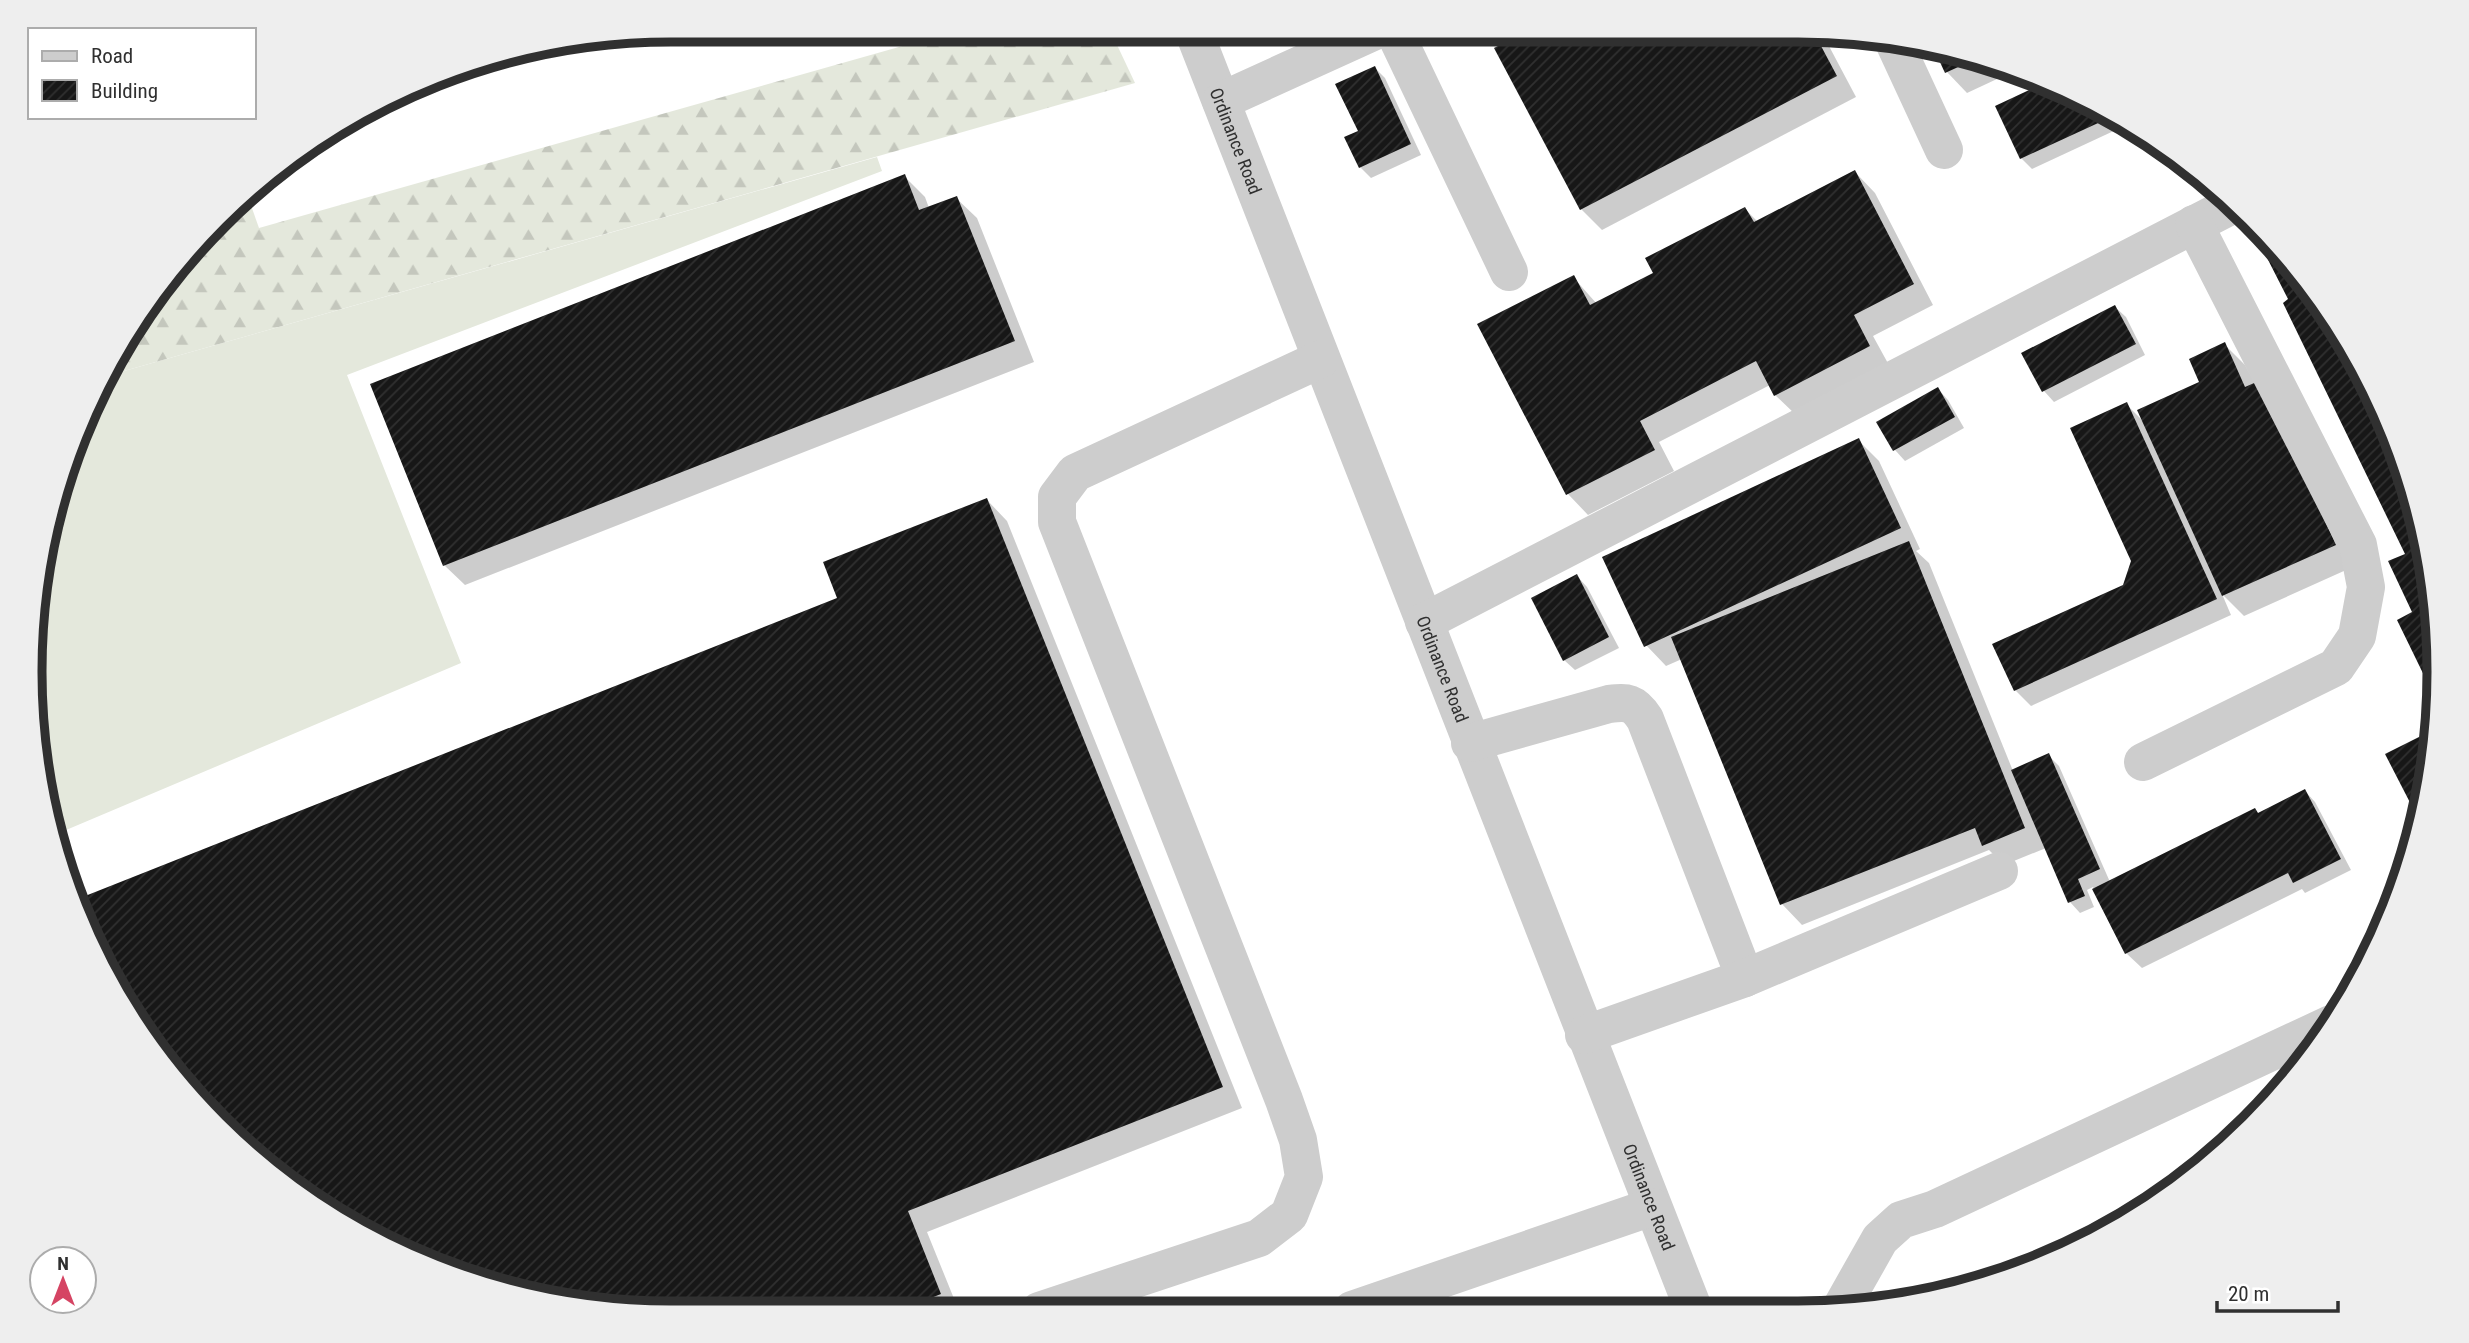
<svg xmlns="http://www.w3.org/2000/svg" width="2469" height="1343" font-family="'Roboto Condensed',sans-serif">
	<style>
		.grass { fill: #e4e8dc }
		.forest { fill: url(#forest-firs) }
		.shadow { fill: #0003 }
		.building { fill: url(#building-hatch) }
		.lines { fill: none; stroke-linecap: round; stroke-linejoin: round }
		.minor { stroke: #cdcdcd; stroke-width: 38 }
		.labels { text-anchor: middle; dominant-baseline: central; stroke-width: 7; stroke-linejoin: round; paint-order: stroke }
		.street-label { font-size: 18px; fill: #303030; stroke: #fff }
		.rim { fill: none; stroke: #303030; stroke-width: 9 }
	</style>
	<defs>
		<pattern id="forest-firs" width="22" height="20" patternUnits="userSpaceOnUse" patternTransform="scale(1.75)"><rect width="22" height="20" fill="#e4e8dc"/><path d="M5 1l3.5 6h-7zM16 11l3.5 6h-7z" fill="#c4c7bd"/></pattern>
		<pattern id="building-hatch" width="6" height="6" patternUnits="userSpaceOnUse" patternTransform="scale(1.75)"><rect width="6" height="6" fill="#171717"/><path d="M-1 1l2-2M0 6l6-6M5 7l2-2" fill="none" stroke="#303030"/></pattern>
	</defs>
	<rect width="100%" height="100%" fill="#fff"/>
	<polygon class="grass" points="877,157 882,171 347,375 461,663 59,833 31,714 52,506 110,375"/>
	<polygon class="forest" points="959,30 1110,30 1135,83 110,375 138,315 248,197 259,228"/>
	<g class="shadow">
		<polygon points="1530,31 1821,31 1856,97 1602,230 1581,209 1496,48"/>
		<polygon points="1935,47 1964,52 2012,72 1967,93 1947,72"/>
		<polygon points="1375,68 1385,78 1421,155 1371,178 1360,167"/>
		<polygon points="2045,85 2110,112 2118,129 2032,169 2021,158 1997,107"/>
		<polygon points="1855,172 1875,193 1933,305 1873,336 1890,367 1796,415 1775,395 1770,385 1659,442 1674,471 1588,515 1568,494 1479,325 1573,277 1597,304 1655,274 1745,209 1758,222"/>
		<polygon points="904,176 925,197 929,208 956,198 977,218 1034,362 465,585 444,565"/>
		<polygon points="2272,244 2306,281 2344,341 2400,460 2417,505 2438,629 2414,613 2407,554 2292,300 2265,248"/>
		<polygon points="2115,307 2126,317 2145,355 2054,402 2044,391 2024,354"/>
		<polygon points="2224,344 2245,365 2355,566 2244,616 2222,594 2231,615 2031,706 2015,690 2125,586 2133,561 2126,404 2145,423 2201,383"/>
		<polygon points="1938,389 1948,400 1964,428 1905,461 1895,450"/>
		<polygon points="1859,441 1879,461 1920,549 1916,551 1929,563 2013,771 2048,755 2059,766 2110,882 2305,791 2315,802 2351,870 2305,893 2302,889 2142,968 2126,953 2093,887 2087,890 2094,907 2080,913 2070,902 2046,848 2004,865 1989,850 1802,925 1782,904 1682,659 1666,666 1646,645"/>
		<polygon points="987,500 1007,521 1242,1108 927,1232 959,1311 630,1312 505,1291 351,1227 189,1095 79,917 75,901 840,599"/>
		<polygon points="1577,576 1587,587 1619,648 1575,670 1564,660"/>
	</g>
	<g class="building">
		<polygon points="1526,31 1813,31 1837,76 1580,210 1494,48"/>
		<polygon points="1933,47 1964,52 1978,58 1945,73"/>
		<polygon points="1375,66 1411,144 1359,168 1344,137 1358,131 1335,84"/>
		<polygon points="2042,84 2105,110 2109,118 2020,159 1995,106"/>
		<polygon points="1855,170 1914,284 1854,315 1870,346 1774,396 1756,361 1640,421 1655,450 1566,495 1477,324 1574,275 1590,305 1653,273 1645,258 1745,207 1754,222"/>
		<polygon points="905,174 919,210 957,196 1015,341 443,566 370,384"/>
		<polygon points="2271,243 2306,281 2315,295 2419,514 2438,629 2436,700 2397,620 2412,612 2388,561 2405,554 2283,303 2288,299 2262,248"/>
		<polygon points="2115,305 2136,344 2042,392 2021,353"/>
		<polygon points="2225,342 2245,387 2261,380 2336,545 2222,596 2137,410 2199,382 2189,359"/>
		<polygon points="1938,387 1955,417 1893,451 1876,422"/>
		<polygon points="2127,402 2217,599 2014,691 1992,644 2123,585 2131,561 2070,428"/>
		<polygon points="1859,438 1901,528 1644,647 1602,557"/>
		<polygon points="987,498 1223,1087 908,1211 941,1294 898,1311 630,1312 505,1291 351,1227 189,1095 79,917 75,900 837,598 823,562"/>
		<polygon points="1909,541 2025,828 1982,846 1975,828 1780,905 1671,637"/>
		<polygon points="1577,574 1609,637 1563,661 1531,598"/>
		<polygon points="2435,729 2434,755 2419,820 2385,754"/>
		<polygon points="2049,753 2100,869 2078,879 2085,896 2068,903 2011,770"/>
		<polygon points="2305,789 2341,859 2293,883 2288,873 2125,954 2092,889 2255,808 2258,813"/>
	</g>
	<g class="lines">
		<g class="minor">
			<path id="s1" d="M1193,30l500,1278"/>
			<polyline points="1394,31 1509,272"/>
			<polyline points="1893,40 1944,150"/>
			<polyline points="1221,101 1375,31"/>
			<polyline points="1424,622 2234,204"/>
			<path d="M1470,743l139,-39c19,-2 25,-2 36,15l100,259"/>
			<polyline points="2143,762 2336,667 2357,636 2366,587 2358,545 2194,224"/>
			<polyline points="1584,1035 1745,978 1999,871"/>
			<polyline points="1841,1308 1880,1239 1901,1220 1935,1209 2331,1024"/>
			<polyline points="1352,1310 1652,1207"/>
			<polyline points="1039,1311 1259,1238 1289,1215 1304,1177 1298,1140 1284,1100 1057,522 1057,497 1075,473 1321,359"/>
		</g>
	</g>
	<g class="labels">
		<g class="street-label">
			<text stroke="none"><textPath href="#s1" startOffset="119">Ordinance Road</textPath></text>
			<text stroke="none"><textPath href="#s1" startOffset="686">Ordinance Road</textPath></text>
			<text stroke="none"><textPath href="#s1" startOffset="1253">Ordinance Road</textPath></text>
		</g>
	</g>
	<path d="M0 0H2469V1343H0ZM671 42H1798A629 629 0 0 1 2427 671V672A629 629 0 0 1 1798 1301H671A629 629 0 0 1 42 672V671A629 629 0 0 1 671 42Z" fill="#eee" fill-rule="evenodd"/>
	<path class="rim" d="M671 42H1798A629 629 0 0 1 2427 671V672A629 629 0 0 1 1798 1301H671A629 629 0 0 1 42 672V671A629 629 0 0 1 671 42Z"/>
	<rect x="28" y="28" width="228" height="91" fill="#ffffff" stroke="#acacac" stroke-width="2"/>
	<rect x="42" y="51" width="35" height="10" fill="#cdcdcd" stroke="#acacac" stroke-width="2"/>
	<text x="91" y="63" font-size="21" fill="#303030">Road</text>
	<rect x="42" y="80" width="35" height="21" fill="url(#building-hatch)" stroke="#acacac" stroke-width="2"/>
	<text x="91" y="98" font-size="21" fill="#303030">Building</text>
	<g transform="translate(63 1280)"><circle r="33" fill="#ffffff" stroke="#acacac" stroke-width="2"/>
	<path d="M0-5L12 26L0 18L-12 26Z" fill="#d54463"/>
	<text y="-10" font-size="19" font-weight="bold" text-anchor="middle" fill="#303030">N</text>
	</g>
	<path d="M2217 1301v10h121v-10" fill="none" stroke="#303030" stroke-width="3.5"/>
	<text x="2228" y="1301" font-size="21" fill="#303030" stroke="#ffffff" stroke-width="5" paint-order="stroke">20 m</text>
</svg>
